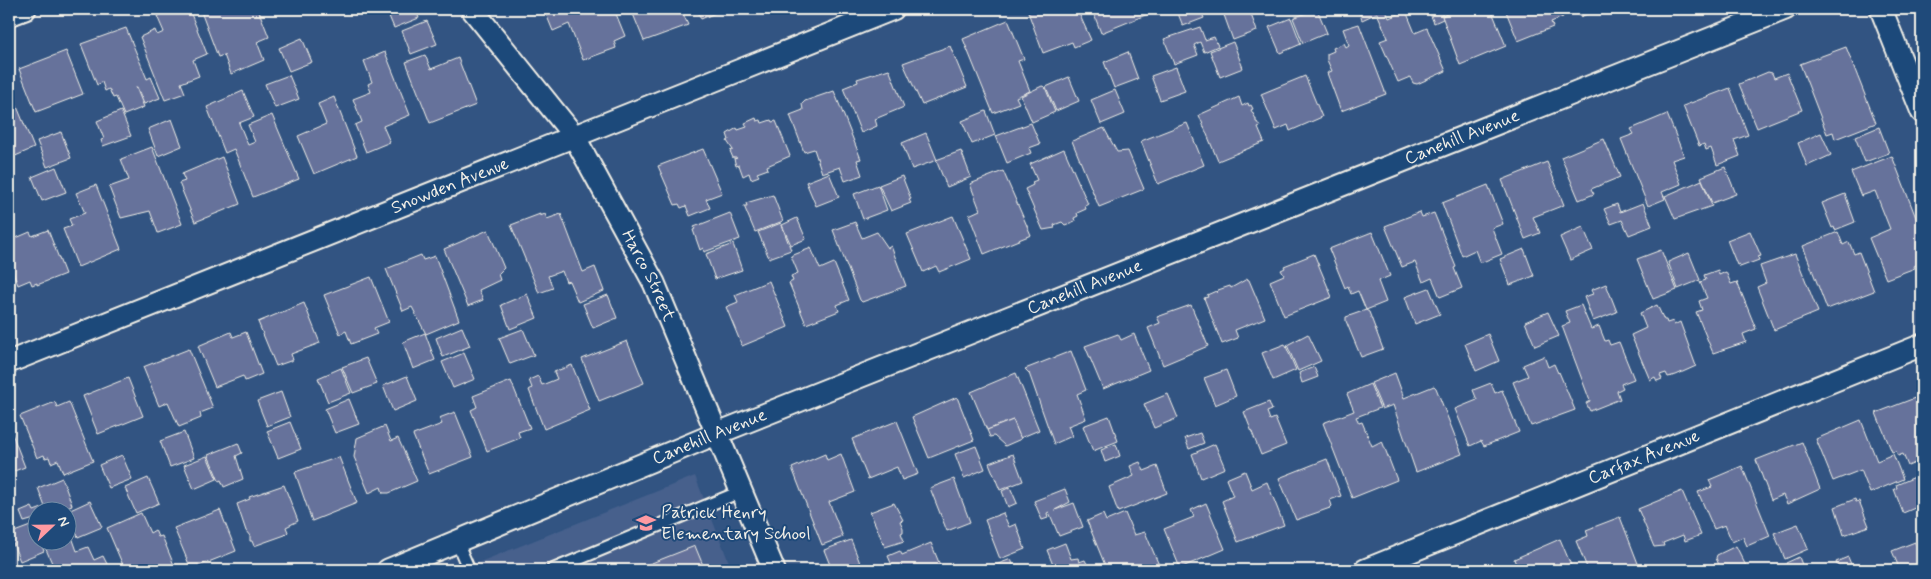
<svg xmlns="http://www.w3.org/2000/svg" width="1931" height="579" font-family="Mynerve,sans-serif">
	<style>
		.built { fill: #46608c }
		.building { fill: #66729b; stroke: #f4f1e8 }
		.lines { fill: none; stroke-linecap: round; stroke-linejoin: round }
		.service-casing { stroke: #f4f1e8; stroke-width: 15 }
		.minor-casing { stroke: #f4f1e8; stroke-width: 25 }
		.service { stroke: #1f4a7a; stroke-width: 11 }
		.minor { stroke: #1f4a7a; stroke-width: 21 }
		.labels { text-anchor: middle; dominant-baseline: central; stroke-width: 4; stroke-linejoin: round; paint-order: stroke }
		.street-label { font-size: 18px; fill: #f4f1e8; stroke: #1f4a7a }
		.poi-label { font-size: 18px; fill: #f4f1e8; stroke: #1f4a7a; text-anchor: start }
	</style>
	<rect width="100%" height="100%" fill="#325482"/>
	<filter id="ink" filterUnits="userSpaceOnUse"><feTurbulence type="fractalNoise" baseFrequency=".02" numOctaves="2"/><feDisplacementMap in="SourceGraphic" scale="10" xChannelSelector="R" yChannelSelector="G"/><feConvolveMatrix kernelMatrix="1 2 1 2 8 2 1 2 1" color-interpolation-filters="sRGB"/></filter>
	<g filter="url(#ink)">
		<polygon class="built" points="695,476 732,570 460,570"/>
		<g class="building">
			<polygon points="177,9 189,9 207,54 193,60 199,76 181,83 185,93 165,100 140,37 155,30 157,35 164,32 157,16"/>
			<polygon points="200,9 258,9 269,37 257,42 264,60 231,74 224,55 218,57"/>
			<polygon points="364,9 380,9 366,14"/>
			<polygon points="386,9 415,9 419,18 394,28"/>
			<polygon points="544,9 614,9 625,36 614,41 616,48 583,60 569,24 553,31"/>
			<polygon points="631,9 681,9 688,25 644,41"/>
			<polygon points="697,9 725,9 701,19"/>
			<polygon points="1037,9 1077,9 1091,40 1074,47 1072,42 1043,53 1028,12"/>
			<polygon points="1092,9 1146,9 1148,14 1101,33"/>
			<polygon points="1173,9 1200,9 1204,18 1183,26 1177,11 1174,12"/>
			<polygon points="1231,9 1249,9 1257,31 1233,40 1224,15 1226,14 1225,11"/>
			<polygon points="1317,9 1327,33 1303,43 1293,18"/>
			<polygon points="1358,9 1385,9 1389,18 1406,11 1415,33 1427,28 1446,71 1417,84 1413,83 1410,77 1398,82 1380,41 1388,38 1377,13 1362,20"/>
			<polygon points="1428,9 1441,9 1443,19 1434,23"/>
			<polygon points="1459,9 1491,9 1506,46 1460,65 1442,16"/>
			<polygon points="1505,9 1560,9 1563,17 1551,22 1553,27 1518,41"/>
			<polygon points="1576,9 1599,9 1580,17"/>
			<polygon points="1291,18 1301,44 1280,53 1269,27"/>
			<polygon points="1008,20 1024,59 1018,61 1030,91 1016,97 1019,103 993,113 963,39"/>
			<polygon points="427,21 437,44 411,54 402,31"/>
			<polygon points="1359,24 1386,94 1341,111 1327,73 1332,71 1327,60 1327,54 1334,51 1333,48 1344,43 1346,47 1349,45 1343,29"/>
			<polygon points="1200,27 1205,40 1214,37 1218,46 1204,52 1200,42 1194,45 1198,55 1174,64 1164,39"/>
			<polygon points="126,28 147,79 151,77 160,98 144,104 137,87 136,87 144,107 124,115 116,97 113,98 109,89 105,91 102,82 97,85 81,44"/>
			<polygon points="302,38 312,62 289,71 279,48"/>
			<polygon points="1233,42 1243,68 1220,77 1210,51"/>
			<polygon points="950,46 967,87 922,105 903,63"/>
			<polygon points="1846,47 1876,123 1835,139 1833,132 1827,134 1800,64"/>
			<polygon points="66,51 83,94 36,112 19,69"/>
			<polygon points="385,52 410,115 383,126 390,142 366,152 355,125 362,122 353,99 371,92 368,84 372,82 364,61"/>
			<polygon points="1128,52 1138,79 1114,88 1104,62"/>
			<polygon points="425,55 431,69 458,58 476,105 430,123 406,62"/>
			<polygon points="1176,67 1185,91 1160,100 1151,76"/>
			<polygon points="889,69 904,107 875,119 877,126 861,133 843,88 858,82 857,79"/>
			<polygon points="1768,72 1772,73 1774,78 1787,73 1802,110 1757,128 1739,84"/>
			<polygon points="289,75 299,99 275,108 265,84"/>
			<polygon points="1305,76 1322,117 1290,131 1288,125 1276,130 1261,94"/>
			<polygon points="1069,77 1079,101 1056,111 1046,87"/>
			<polygon points="1042,86 1045,87 1055,112 1032,122 1021,96"/>
			<polygon points="9,87 34,148 13,157 9,146"/>
			<polygon points="1730,88 1748,135 1734,140 1740,156 1717,165 1711,148 1706,150 1704,144 1699,146 1683,106"/>
			<polygon points="1115,90 1125,114 1101,124 1091,100"/>
			<polygon points="243,91 254,117 239,123 248,145 255,142 248,125 272,115 299,179 253,197 234,149 225,153 207,107"/>
			<polygon points="834,91 861,159 857,160 862,175 845,181 840,167 822,173 814,149 804,152 790,115 803,110 802,104 805,101"/>
			<polygon points="334,97 357,156 314,174 298,136 326,124 318,104"/>
			<polygon points="1239,97 1242,106 1248,103 1249,106 1251,105 1253,109 1251,110 1256,119 1256,122 1257,122 1260,127 1258,128 1264,142 1218,161 1199,115"/>
			<polygon points="121,111 131,136 103,146 101,140 104,139 97,121"/>
			<polygon points="986,111 995,135 972,144 962,121"/>
			<polygon points="1667,114 1684,156 1672,160 1681,184 1662,192 1665,199 1648,206 1621,139 1634,134 1631,129"/>
			<polygon points="756,118 757,121 761,120 762,123 771,120 772,122 776,121 790,156 767,166 768,169 757,173 759,176 751,179 749,173 743,176 739,165 736,166 734,159 737,158 733,158 730,151 733,150 727,141 729,140 727,134 737,128 738,130 747,127 745,123"/>
			<polygon points="172,119 182,146 158,156 148,129"/>
			<polygon points="1031,123 1040,144 1029,148 1031,153 1007,163 996,136"/>
			<polygon points="1187,123 1204,165 1158,184 1141,141"/>
			<polygon points="1879,127 1889,153 1865,162 1855,137"/>
			<polygon points="1104,128 1117,152 1128,151 1144,189 1099,207 1072,141"/>
			<polygon points="61,132 71,158 47,167 37,141"/>
			<polygon points="926,133 937,160 912,169 902,143"/>
			<polygon points="1821,133 1831,155 1807,166 1798,143"/>
			<polygon points="1604,139 1620,177 1591,189 1594,194 1579,200 1561,157"/>
			<polygon points="152,147 182,224 158,233 150,211 121,218 109,187 129,180 121,159"/>
			<polygon points="703,149 722,193 706,199 710,208 690,216 686,206 681,208 679,204 675,205 658,166"/>
			<polygon points="1064,149 1088,204 1085,206 1086,209 1077,213 1078,216 1074,218 1075,221 1065,225 1062,222 1054,225 1055,228 1043,230 1025,189 1033,185 1032,182 1037,180 1030,164"/>
			<polygon points="961,151 971,177 947,187 936,160"/>
			<polygon points="1892,156 1922,233 1922,257 1917,259 1918,264 1914,266 1915,268 1886,279 1869,238 1890,229 1875,191 1861,196 1851,172"/>
			<polygon points="222,157 240,204 195,222 179,183 185,181 182,174"/>
			<polygon points="1547,162 1564,205 1533,217 1540,233 1525,239 1502,180"/>
			<polygon points="56,167 66,192 42,201 32,177"/>
			<polygon points="1725,167 1736,194 1712,203 1701,177"/>
			<polygon points="1003,171 1031,235 984,254 969,215 980,210 970,184"/>
			<polygon points="829,173 839,197 816,206 806,182"/>
			<polygon points="902,176 911,199 909,200 911,203 891,211 879,185"/>
			<polygon points="1702,180 1712,206 1675,219 1665,196"/>
			<polygon points="96,185 121,249 78,267 63,229 72,226 69,219 85,213 76,193"/>
			<polygon points="878,185 887,210 863,219 854,194"/>
			<polygon points="1488,185 1503,224 1492,228 1502,254 1480,263 1475,250 1462,256 1442,203"/>
			<polygon points="1845,194 1855,222 1835,230 1834,227 1832,228 1822,203"/>
			<polygon points="773,195 783,221 755,232 744,206 747,206 746,203"/>
			<polygon points="1643,203 1652,226 1629,235 1622,220 1611,224 1604,209 1617,204 1620,212"/>
			<polygon points="1420,212 1422,217 1434,213 1456,267 1454,268 1462,288 1440,297 1432,278 1423,282 1415,262 1402,267 1385,226"/>
			<polygon points="730,213 740,239 704,252 703,248 700,250 693,230 695,229 694,227"/>
			<polygon points="540,214 540,216 545,214 547,219 561,214 583,272 595,267 604,291 578,302 569,281 566,282 562,271 548,276 553,288 539,293 511,225"/>
			<polygon points="953,216 971,259 939,272 936,266 923,272 907,234"/>
			<polygon points="797,218 806,239 791,245 782,225"/>
			<polygon points="855,222 862,238 877,232 888,248 891,246 906,286 862,302 860,300 833,230"/>
			<polygon points="781,223 791,250 769,258 758,232"/>
			<polygon points="1583,227 1593,250 1570,260 1560,237"/>
			<polygon points="48,230 65,274 37,285 37,283 32,285 30,280 18,285 9,262 9,241 30,232 32,236"/>
			<polygon points="488,230 504,268 498,274 500,280 479,290 483,300 468,306 444,249"/>
			<polygon points="1750,231 1761,256 1758,257 1759,260 1740,267 1739,264 1737,265 1727,240"/>
			<polygon points="1372,232 1390,276 1378,281 1386,302 1366,310 1358,291 1351,294 1348,286 1345,288 1329,249"/>
			<polygon points="1838,232 1843,245 1849,242 1854,254 1859,252 1874,291 1827,309 1803,246"/>
			<polygon points="733,244 742,270 715,279 706,254"/>
			<polygon points="811,248 820,269 834,263 849,300 837,305 839,311 806,324 789,283 793,281 791,276 798,273 791,256"/>
			<polygon points="1524,249 1534,276 1510,285 1500,259"/>
			<polygon points="1661,250 1677,290 1653,299 1637,259"/>
			<polygon points="1689,253 1700,280 1678,289 1668,262"/>
			<polygon points="1314,254 1332,297 1284,316 1270,281 1284,275 1281,270 1285,268 1284,266"/>
			<polygon points="1795,254 1818,312 1774,330 1757,287 1766,283 1760,266"/>
			<polygon points="421,255 423,260 435,256 459,320 426,334 412,307 403,311 386,269"/>
			<polygon points="1718,270 1719,275 1726,272 1731,284 1737,282 1756,329 1743,334 1746,342 1713,353 1696,312 1702,310 1699,301 1707,298 1700,282 1706,280 1704,275"/>
			<polygon points="371,277 389,322 374,328 377,334 351,344 346,331 340,334 324,295"/>
			<polygon points="1247,279 1249,280 1265,318 1235,330 1238,338 1222,344 1204,298 1208,297 1207,295 1216,291 1217,293 1218,290 1230,286 1231,288"/>
			<polygon points="769,281 788,327 742,346 726,307 738,302 735,295"/>
			<polygon points="1606,284 1617,312 1593,321 1584,297 1593,294 1591,290"/>
			<polygon points="1429,288 1440,314 1415,324 1405,297"/>
			<polygon points="527,294 537,318 510,329 501,305"/>
			<polygon points="608,295 617,318 593,328 583,304"/>
			<polygon points="304,303 320,343 291,354 293,360 276,366 258,322"/>
			<polygon points="1191,305 1208,346 1163,365 1148,328 1160,323 1157,317"/>
			<polygon points="1581,305 1591,329 1599,326 1605,341 1608,340 1610,345 1619,342 1634,379 1621,384 1623,388 1617,391 1620,399 1590,411 1586,403 1590,401 1562,326 1570,323 1565,311"/>
			<polygon points="1657,305 1664,320 1666,320 1667,323 1673,321 1674,325 1680,322 1696,366 1676,375 1668,377 1666,373 1660,375 1662,379 1657,381 1655,377 1650,380 1631,335 1646,328 1640,313"/>
			<polygon points="1366,310 1369,312 1383,349 1361,357 1346,321 1346,317"/>
			<polygon points="1548,312 1559,336 1535,346 1525,322"/>
			<polygon points="462,327 470,346 443,357 436,338"/>
			<polygon points="523,329 534,355 510,364 499,338"/>
			<polygon points="231,332 233,337 246,332 262,374 245,381 243,376 215,387 198,346"/>
			<polygon points="425,333 435,360 413,369 403,342"/>
			<polygon points="1118,334 1121,340 1134,334 1149,370 1103,389 1085,346"/>
			<polygon points="1308,334 1321,361 1298,371 1287,345"/>
			<polygon points="1488,334 1499,361 1476,371 1465,344"/>
			<polygon points="627,341 644,383 599,401 582,359"/>
			<polygon points="1285,344 1296,370 1273,380 1262,353"/>
			<polygon points="189,349 213,408 200,413 201,418 179,427 168,402 159,406 143,367"/>
			<polygon points="1071,351 1086,390 1077,394 1086,419 1068,426 1072,436 1054,444 1029,373 1025,369"/>
			<polygon points="464,353 475,379 453,388 442,362"/>
			<polygon points="1544,356 1548,367 1554,364 1558,373 1559,372 1575,410 1531,426 1513,382 1528,376 1523,365"/>
			<polygon points="366,358 377,384 353,393 342,367"/>
			<polygon points="572,365 590,410 544,429 529,390 532,388 529,380 538,376 542,385 557,379 554,372"/>
			<polygon points="1314,367 1318,377 1302,383 1299,373"/>
			<polygon points="341,368 351,393 328,402 318,378"/>
			<polygon points="1226,370 1236,396 1215,405 1204,378"/>
			<polygon points="1016,373 1039,430 1020,438 1013,420 987,430 971,392"/>
			<polygon points="1395,373 1404,398 1434,386 1436,388 1462,454 1416,472 1393,405 1382,409 1371,383"/>
			<polygon points="407,376 417,401 393,411 383,386"/>
			<polygon points="128,378 143,416 98,434 83,396"/>
			<polygon points="511,381 530,428 518,432 520,438 487,451 471,410 477,407 473,396"/>
			<polygon points="1491,383 1495,393 1502,390 1519,432 1484,446 1481,441 1470,446 1455,409 1477,400 1473,390"/>
			<polygon points="1370,384 1380,408 1356,417 1359,423 1362,422 1372,446 1382,441 1397,480 1352,498 1323,423 1354,411 1347,394"/>
			<polygon points="281,392 290,417 267,426 257,401"/>
			<polygon points="1168,394 1178,418 1154,428 1144,404"/>
			<polygon points="1920,396 1922,402 1922,460 1908,466 1903,454 1898,456 1896,451 1892,452 1876,413"/>
			<polygon points="957,397 974,440 929,458 912,417"/>
			<polygon points="349,399 359,424 335,433 325,409"/>
			<polygon points="55,402 57,407 69,402 93,461 63,473 58,460 51,463 49,457 45,458 44,455 37,458 20,416"/>
			<polygon points="1269,402 1272,410 1267,412 1270,420 1275,418 1286,445 1261,455 1244,412"/>
			<polygon points="455,412 473,457 429,474 413,435 442,424 439,418"/>
			<polygon points="1109,416 1118,441 1093,451 1083,426"/>
			<polygon points="1013,420 1021,439 1005,446 994,436 990,437 987,430"/>
			<polygon points="1861,420 1877,461 1893,454 1903,479 1870,493 1861,470 1833,481 1816,439"/>
			<polygon points="897,421 918,474 902,480 897,467 868,479 852,439"/>
			<polygon points="290,422 301,449 278,458 267,431"/>
			<polygon points="9,426 25,467 9,473"/>
			<polygon points="385,426 391,441 398,438 417,481 389,493 383,493 381,487 369,493 354,457 357,438"/>
			<polygon points="184,432 194,458 170,467 160,441"/>
			<polygon points="1200,433 1204,443 1189,449 1185,438"/>
			<polygon points="1802,442 1820,489 1787,504 1783,495 1771,500 1756,460"/>
			<polygon points="238,443 242,453 236,456 243,479 224,487 221,480 219,481 208,455"/>
			<polygon points="1116,444 1120,456 1105,462 1101,450"/>
			<polygon points="1215,444 1225,468 1201,478 1192,454"/>
			<polygon points="976,446 985,469 964,478 955,454"/>
			<polygon points="825,454 827,460 841,454 855,492 829,502 843,537 822,545 792,468"/>
			<polygon points="1013,454 1023,481 1000,490 989,463"/>
			<polygon points="122,455 132,479 109,488 99,465"/>
			<polygon points="207,456 217,479 194,489 184,465"/>
			<polygon points="339,457 357,503 312,521 295,472"/>
			<polygon points="1327,459 1341,496 1330,500 1332,506 1330,508 1296,520 1279,478"/>
			<polygon points="1140,462 1144,471 1157,466 1167,493 1118,512 1109,487 1134,476 1130,466"/>
			<polygon points="1742,466 1770,536 1747,546 1743,537 1732,542 1725,525 1714,529 1698,492 1712,487 1709,480"/>
			<polygon points="1245,471 1252,489 1267,482 1284,525 1238,542 1222,501 1233,496 1226,479"/>
			<polygon points="1915,477 1918,479 1922,490 1922,505 1903,513 1894,489 1897,488 1896,485"/>
			<polygon points="62,478 72,505 55,512 38,512 38,518 24,522 20,512 32,507 34,511 45,507 38,488"/>
			<polygon points="148,478 159,503 136,513 125,488"/>
			<polygon points="954,479 970,522 947,531 930,488"/>
			<polygon points="284,485 298,521 286,527 288,532 285,535 254,546 252,541 250,541 250,536 246,531 237,504 250,499 249,497"/>
			<polygon points="1010,487 1017,503 1008,507 1002,491"/>
			<polygon points="1065,489 1070,502 1055,510 1074,503 1083,527 1059,536 1049,512 1047,513 1048,518 1042,520 1034,501"/>
			<polygon points="1682,491 1701,535 1685,541 1683,535 1663,543 1664,546 1654,547 1638,509"/>
			<polygon points="1855,499 1856,502 1859,501 1869,526 1844,535 1835,507"/>
			<polygon points="90,501 102,527 78,537 77,534 72,537 77,551 88,547 94,560 103,556 110,570 55,570 45,547 57,542 68,542 66,512"/>
			<polygon points="894,503 903,520 900,521 903,528 903,532 901,533 904,541 885,547 870,512"/>
			<polygon points="1206,503 1225,549 1180,568 1164,529 1194,517 1191,510"/>
			<polygon points="220,510 236,551 191,569 174,528"/>
			<polygon points="141,513 150,533 155,530 158,537 162,536 176,570 125,570 107,528"/>
			<polygon points="1003,513 1009,527 1016,524 1025,549 1000,559 985,520"/>
			<polygon points="1125,513 1134,535 1145,532 1161,570 1107,570 1087,521 1103,514 1106,521"/>
			<polygon points="1620,517 1639,566 1628,570 1616,570 1614,566 1605,570 1588,570 1576,541 1588,536 1586,530"/>
			<polygon points="1798,524 1808,549 1785,559 1774,533"/>
			<polygon points="33,525 38,542 40,542 44,551 20,561 9,534"/>
			<polygon points="1560,539 1573,570 1518,570 1514,559"/>
			<polygon points="851,540 860,563 842,570 832,570 824,550"/>
			<polygon points="1915,542 1922,559 1922,570 1900,570 1892,551"/>
			<polygon points="931,543 942,570 894,570 888,556 900,551 902,555"/>
			<polygon points="1065,543 1071,559 1078,558 1079,562 1085,560 1090,570 1041,570 1053,565 1047,550"/>
			<polygon points="695,546 705,570 634,570"/>
			<polygon points="1736,546 1748,570 1721,570 1716,558 1717,555"/>
			<polygon points="1799,557 1804,570 1789,570 1786,563"/>
			<polygon points="1848,557 1853,569 1839,570 1836,562"/>
			<polygon points="1011,559 1015,570 983,570"/>
			<polygon points="1500,565 1503,570 1488,570"/>
		</g>
		<g class="lines">
			<defs>
				<g id="service">
					<polyline points="457,542 469,570"/>
					<polyline points="552,570 742,491"/>
				</g>
				<g id="minor">
					<path id="s1" d="M472,9l102,127 80,147 120,287"/>
					<polyline points="1881,9 1922,112"/>
					<polyline points="9,15 25,9"/>
					<path id="s2" d="M9,362l884,-353"/>
					<path id="s3" d="M388,570l330,-137 1067,-424"/>
					<path id="s4" d="M1365,570l557,-225"/>
				</g>
			</defs>
			<use href="#service" class="service-casing"/>
			<use href="#minor" class="minor-casing"/>
			<use href="#service" class="service"/>
			<use href="#minor" class="minor"/>
		</g>
	</g>
	<defs>
		<symbol id="school-bare" viewBox="-9 -9 18 18"><path d="M0-5L7-2L0 1L-7-2ZM-4 1L0 2.5L4 1V4Q0 6-4 4Z" fill="#ff9aa2" stroke="#1f4a7a" stroke-width="2.5" paint-order="stroke"/></symbol>
	</defs>
	<g fill-rule="evenodd">
		<use href="#school-bare" x="632" y="509" width="28" height="28"/>
	</g>
	<g class="labels">
		<g class="street-label">
			<text stroke="none"><textPath href="#s3" startOffset="1158">Canehill Avenue</textPath></text>
			<text stroke="none"><textPath href="#s2" startOffset="475">Snowden Avenue</textPath></text>
			<text stroke="none"><textPath href="#s1" startOffset="321">Harco Street</textPath></text>
			<text stroke="none"><textPath href="#s3" startOffset="752">Canehill Avenue</textPath></text>
			<text stroke="none"><textPath href="#s3" startOffset="348">Canehill Avenue</textPath></text>
			<text stroke="none"><textPath href="#s4" startOffset="301">Carfax Avenue</textPath></text>
		</g>
		<g class="poi-label">
			<text x="661" y="513">Patrick Henry<tspan x="661" dy="21">Elementary School</tspan></text>
		</g>
	</g>
	<rect width="1931" height="579" fill="none" stroke="#1f4a7a" stroke-width="30"/>
	<rect x="15" y="15" width="1901" height="549" fill="none" stroke="#f4f1e8" stroke-width="2" filter="url(#ink)"/>
	<g transform="translate(52 526) rotate(68)"><circle r="24" fill="#1f4a7a" stroke="#748da6"/>
	<path d="M0-4L9 19L0 12L-9 19Z" fill="#ff9aa2"/>
	<text y="-8" font-size="14" font-weight="bold" text-anchor="middle" fill="#f4f1e8">N</text>
	</g>
</svg>
